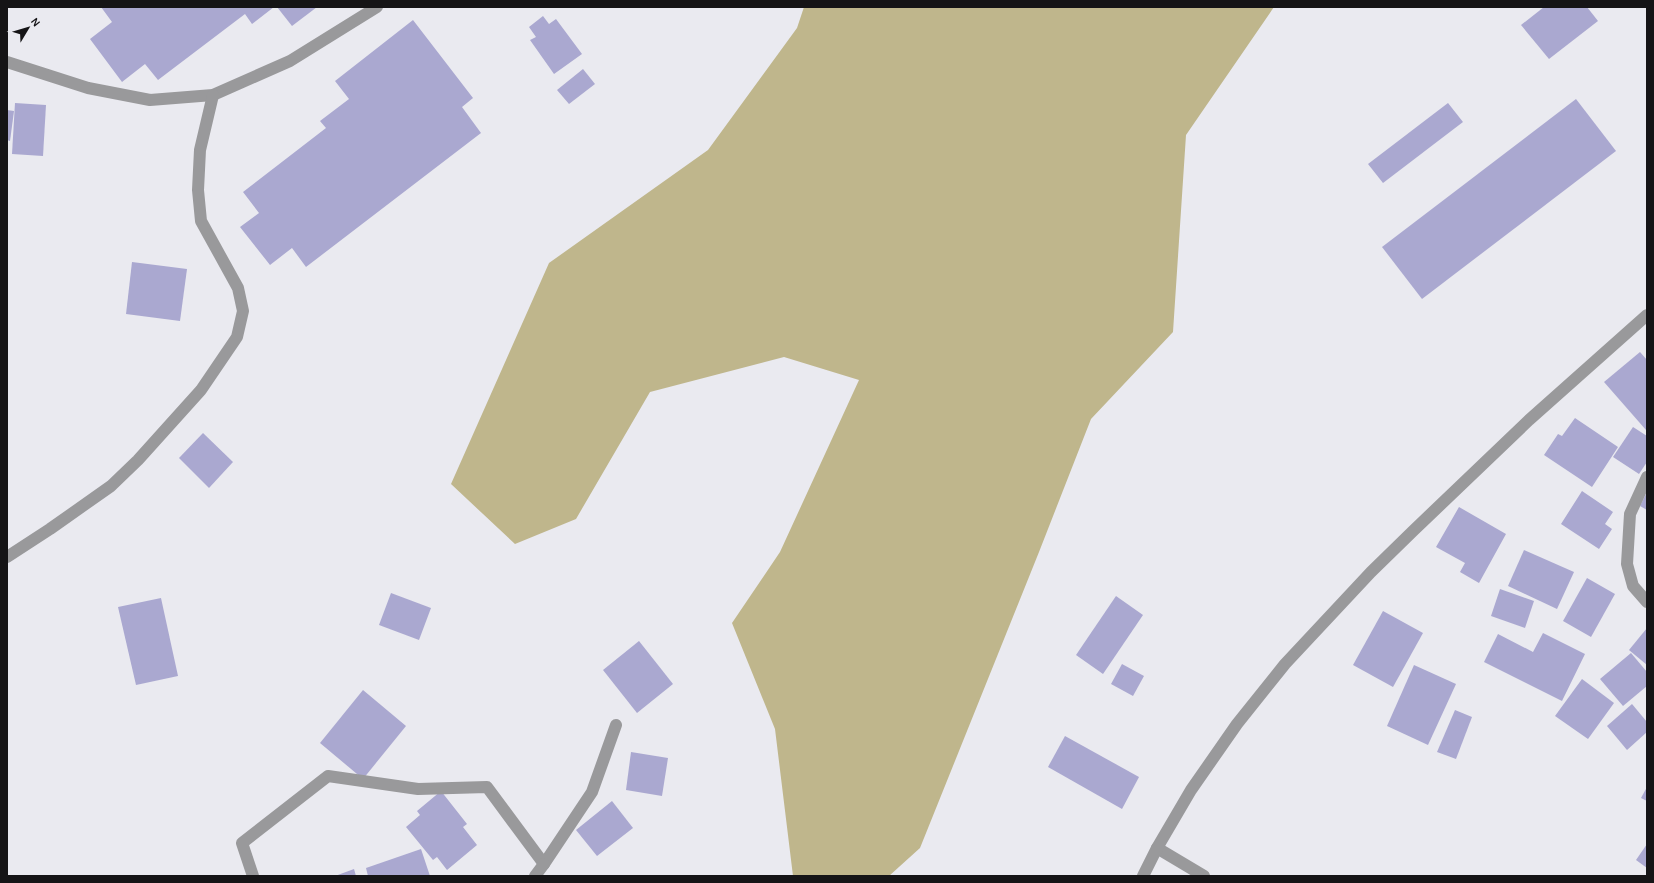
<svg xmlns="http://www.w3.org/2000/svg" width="1654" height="883" font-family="Karla,sans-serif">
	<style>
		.water { fill: #bfb68c }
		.building { fill: #aaa8d0 }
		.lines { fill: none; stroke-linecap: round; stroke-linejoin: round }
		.street { stroke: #99999b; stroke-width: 12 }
	</style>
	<rect width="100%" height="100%" fill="#eaeaf0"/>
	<polygon class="water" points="804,7 1274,7 1186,135 1173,332 1091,419 1039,552 920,848 889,876 793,876 775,729 732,623 780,552 859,380 784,357 650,392 576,519 515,544 451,484 549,263 708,150 797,28"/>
	<g class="building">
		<polygon points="101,7 274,7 252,24 245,14 158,80 145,64 122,82 90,39 112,22"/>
		<polygon points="277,7 317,7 292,26"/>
		<polygon points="1544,7 1587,7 1598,21 1549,59 1521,25"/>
		<polygon points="543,16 549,24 556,19 582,54 554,74 530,40 536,37 529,27"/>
		<polygon points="413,20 473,98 462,107 481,133 306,267 292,248 270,265 240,227 259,213 243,192 326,128 320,121 349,99 335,81"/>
		<polygon points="583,69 595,84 569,104 557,90"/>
		<polygon points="1576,99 1616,151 1422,299 1382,247"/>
		<polygon points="15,103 46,105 43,156 12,154"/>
		<polygon points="1448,103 1463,122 1383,183 1368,164"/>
		<polygon points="7,110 14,111 10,141 7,140"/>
		<polygon points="132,262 187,269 180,321 126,314"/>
		<polygon points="1640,352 1647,360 1646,430 1604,382"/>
		<polygon points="1575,418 1618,447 1592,487 1544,455 1558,434 1562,436"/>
		<polygon points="1633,427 1647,436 1647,462 1639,474 1613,457"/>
		<polygon points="203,433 233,462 209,488 179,458"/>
		<polygon points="1582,491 1613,512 1605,524 1612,529 1599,549 1561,524"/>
		<polygon points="1647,492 1647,510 1640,506"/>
		<polygon points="1459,507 1506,534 1479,583 1460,572 1465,563 1436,547"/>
		<polygon points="1524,550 1574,572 1557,609 1508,586"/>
		<polygon points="1587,578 1615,594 1591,637 1563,621"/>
		<polygon points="1500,589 1534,601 1525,628 1491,616"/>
		<polygon points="391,593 431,608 419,640 379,625"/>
		<polygon points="1116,596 1143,615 1103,674 1076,655"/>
		<polygon points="161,598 178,676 136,685 118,607"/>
		<polygon points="1383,611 1423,633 1393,687 1353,665"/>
		<polygon points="1647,628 1647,665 1629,650"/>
		<polygon points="1543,633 1585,654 1562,701 1484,662 1498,634 1533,652"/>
		<polygon points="639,641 673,684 637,713 603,670"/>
		<polygon points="1631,653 1647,672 1647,686 1623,706 1600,679"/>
		<polygon points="1122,664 1144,676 1133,696 1111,684"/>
		<polygon points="1414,665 1456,684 1428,745 1387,726"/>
		<polygon points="1582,679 1614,703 1588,739 1555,716"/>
		<polygon points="363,690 406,726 363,779 320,743"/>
		<polygon points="1632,704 1647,722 1647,732 1627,750 1607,726"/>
		<polygon points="1455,710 1472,717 1456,759 1437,752"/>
		<polygon points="1065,736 1139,777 1122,809 1048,767"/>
		<polygon points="631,752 668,758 662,796 626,790"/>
		<polygon points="1647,787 1647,801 1641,798"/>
		<polygon points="441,791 467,824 463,827 477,845 447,870 437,857 433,860 406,827 420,815 417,811"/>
		<polygon points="612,801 633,828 597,856 576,830"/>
		<polygon points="1647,844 1647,868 1636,860"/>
		<polygon points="421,849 430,876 368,876 366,868"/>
		<polygon points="354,869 356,876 335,876"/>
	</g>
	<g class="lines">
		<g class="street">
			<polyline points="7,62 88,88 150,100 213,95 290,61 377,7"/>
			<polyline points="1647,477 1630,514 1627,564 1633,586 1647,602"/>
			<polyline points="7,557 50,529 111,486 138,460 201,390 237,337 243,311 238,288 201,221 198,190 200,150 213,95"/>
			<polyline points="1157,848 1204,876"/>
			<polyline points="253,876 242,843 328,776 418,789 487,787 544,864 592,792 616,725"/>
			<polyline points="535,876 544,864"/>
			<polyline points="1143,876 1157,848 1191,790 1237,724 1285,664 1371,572 1413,531 1529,420 1647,315"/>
		</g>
	</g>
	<rect width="1654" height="883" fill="none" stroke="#151416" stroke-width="16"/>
	<g transform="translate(28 28) rotate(52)" stroke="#eaeaf0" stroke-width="3" paint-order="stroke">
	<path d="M0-3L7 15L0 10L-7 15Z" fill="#151416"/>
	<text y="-6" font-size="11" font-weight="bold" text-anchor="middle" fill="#151416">N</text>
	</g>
</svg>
